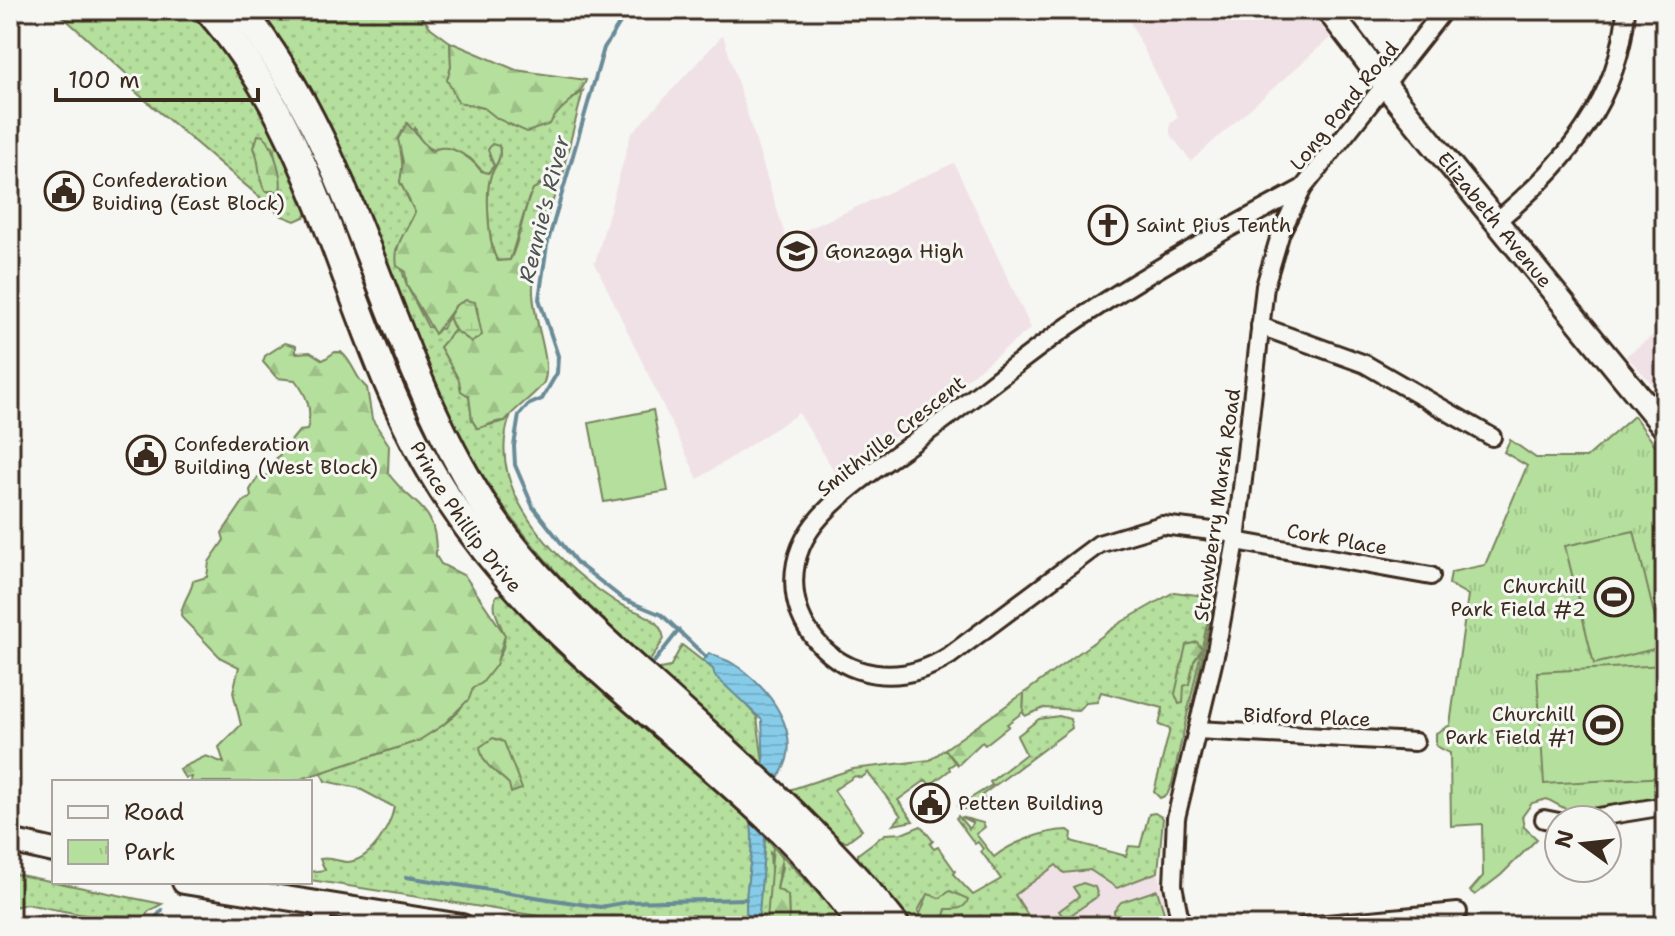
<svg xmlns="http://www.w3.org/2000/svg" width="1675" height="936" font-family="'Shantell Sans',sans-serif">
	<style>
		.built { fill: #f0e1e6 }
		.grass { fill: url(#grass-dots); stroke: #78845e; stroke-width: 2; fill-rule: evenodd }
		.forest { fill: url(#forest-firs); stroke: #78845e; stroke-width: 2 }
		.wetland { fill: url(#wetland-marsh); stroke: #78845e; stroke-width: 2 }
		.park { fill: url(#park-tufts); stroke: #78845e; stroke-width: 2 }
		.pitch { fill: #b5df9d; stroke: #78845e; stroke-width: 2 }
		.water { fill: url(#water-rules); stroke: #688b97; stroke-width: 2 }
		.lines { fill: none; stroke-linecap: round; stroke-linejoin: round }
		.stream { stroke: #688b97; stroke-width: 4 }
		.street-casing { stroke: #3b2a1e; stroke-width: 22 }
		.secondary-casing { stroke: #3b2a1e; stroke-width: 28 }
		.primary-casing { stroke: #3b2a1e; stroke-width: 32 }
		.street { stroke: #f6f6f2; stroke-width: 16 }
		.secondary { stroke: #f6f6f2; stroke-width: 22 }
		.primary { stroke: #f6f6f2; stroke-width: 26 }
		.labels { text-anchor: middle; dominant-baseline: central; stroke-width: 6; stroke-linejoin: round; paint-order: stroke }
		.street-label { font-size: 20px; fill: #3b2a1e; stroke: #f6f6f2 }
		.poi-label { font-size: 20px; fill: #3b2a1e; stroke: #f6f6f2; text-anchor: start }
		.water-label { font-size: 22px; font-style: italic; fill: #4e5250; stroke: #f6f6f2 }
	</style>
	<defs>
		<pattern id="grass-dots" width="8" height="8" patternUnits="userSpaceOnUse" patternTransform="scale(2)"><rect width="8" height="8" fill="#b5df9d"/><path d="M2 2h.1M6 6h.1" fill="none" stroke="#9dc087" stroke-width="1.8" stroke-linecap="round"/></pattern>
		<pattern id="forest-firs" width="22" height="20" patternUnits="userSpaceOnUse" patternTransform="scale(2)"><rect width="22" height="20" fill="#b5df9d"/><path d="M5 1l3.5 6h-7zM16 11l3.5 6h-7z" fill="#9dc087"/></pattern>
		<pattern id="wetland-marsh" width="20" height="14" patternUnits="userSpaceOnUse" patternTransform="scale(2)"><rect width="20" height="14" fill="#b5df9d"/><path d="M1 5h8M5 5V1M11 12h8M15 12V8" fill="none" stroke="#9dc087"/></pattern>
		<pattern id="park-tufts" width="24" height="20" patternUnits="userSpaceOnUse" patternTransform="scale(2)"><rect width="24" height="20" fill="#b5df9d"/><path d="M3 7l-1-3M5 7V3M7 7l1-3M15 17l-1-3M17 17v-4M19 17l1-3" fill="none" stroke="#9dc087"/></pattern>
		<pattern id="water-rules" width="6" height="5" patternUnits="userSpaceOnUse" patternTransform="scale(2)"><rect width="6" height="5" fill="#86cce8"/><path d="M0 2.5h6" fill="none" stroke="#75afc7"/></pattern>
	</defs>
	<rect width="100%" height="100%" fill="#f6f6f2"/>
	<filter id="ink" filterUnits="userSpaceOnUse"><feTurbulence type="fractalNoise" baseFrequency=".0125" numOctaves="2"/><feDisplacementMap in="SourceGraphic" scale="16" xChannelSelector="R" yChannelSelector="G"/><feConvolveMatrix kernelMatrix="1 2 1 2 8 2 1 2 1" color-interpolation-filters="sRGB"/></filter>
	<g filter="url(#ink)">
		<g class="built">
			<polygon points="1124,10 1309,10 1331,37 1191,161 1170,134 1170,124 1178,117"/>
			<polygon points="723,35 786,239 954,163 1031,328 840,481 799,413 698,479 595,263 631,134"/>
			<polygon points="1665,326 1665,397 1626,356"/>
			<polygon points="1044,851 1158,867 1168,926 945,926"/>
		</g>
		<g class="grass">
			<path d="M78,10h114c53,57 85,126 116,197l-2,9 -11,5 -13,-5 -152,-129 -3,-5 3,-5 -69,-62 4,-4 7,4zM255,141l18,5 8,44 -12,2z"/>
			<path d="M258,10h158l15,18 19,14 1,25 -4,13 21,25 16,3 28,18 43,-13 28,-22 -18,71 -7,2 -8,14 -11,6 -10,13 -19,63 -12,1c-10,-12 -13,-72 -7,-86 5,-12 11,-15 8,-29l-8,14 3,6 -6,7c-10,-2 -11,-11 -20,-16 -25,-12 -41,5 -53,-29l-14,25 2,18 -3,11 15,30 -19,38 11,36 21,41 14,2 7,-12 6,13 -15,17 19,33 2,11 8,5 3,24 5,8 28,-7 6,-7c-29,74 45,148 102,186 18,13 47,13 51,39l-16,25c-89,-81 -163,-165 -213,-276 -58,-127 -86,-269 -177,-378z"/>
			<polygon points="1225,547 1209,641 1177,777"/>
			<polygon points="1174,592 1213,597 1172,784 1167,795 1160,798 1154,792 1170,729 1159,725 1163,708 1101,692 1097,702 1086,703 1078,710 1044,708 1025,716 1023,712 1024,693 1120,623"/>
			<path d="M503,593l54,59 194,170c5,36 -10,69 -3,104h-147l-291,-46v-8l15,-2 -5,-11c10,-2 17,2 26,3 24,0 44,-34 48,-55l-36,-19 -33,-7 -4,-8c45,-19 99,-24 135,-59 8,-8 11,-19 17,-27 11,-14 24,-21 30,-39 7,-19 -14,-31 -7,-52z"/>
			<polygon points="682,645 713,669 757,717 764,770 654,670 670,667"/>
			<polygon points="1059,716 1070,719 1072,728 982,795 989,805 986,808 962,809 958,806 992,785 990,782 1026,754 1017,736 1039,719"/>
			<polygon points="945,749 955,763 949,767 950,770 930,785 926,780 898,800 913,821 893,825 901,816 868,773 861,778 855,776 834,790 862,830 846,842 835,837 789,790 853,769 930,760"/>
			<path d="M1155,813l8,5 -5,54 -41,16 -27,-18 -26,3 -8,-8 -41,30 20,31h-94l5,-17 -12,-13 -9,2 -7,13 20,15h-27l-53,-64v-8l27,-20 19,-1 17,-7 12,15 -3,3 4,5 4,-2 17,24 -2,3 20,21 28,-16 -20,-28 2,-2 -5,-7 -3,2 -19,-26 2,-2 11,13 4,-6 -12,-6 22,6 2,4 -9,7 18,23c17,-14 51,-27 74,-27l4,3 -1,8 55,15 3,-10 11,1 9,-33z"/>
			<polygon points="765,837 848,926 789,926 788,895 777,889 782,867 770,853 772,888 767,920 779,926 758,926"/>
			<polygon points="10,873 162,904 149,911 138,925 26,904 10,908"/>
			<polygon points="1083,883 1095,887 1098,896 1065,919 1059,911 1079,896 1073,887"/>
			<polygon points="1157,890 1168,926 1116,926 1114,911 1121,902"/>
		</g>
		<g class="forest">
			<path d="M450,42l66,28 70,10c-5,18 -28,26 -36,44l-23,8 -29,-13 -14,-11 -26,-6 -11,-22 4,-13z"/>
			<path d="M407,123l24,29c16,-12 40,5 50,19l7,2 6,-7 -6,-16 4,-6 7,2c3,14 -3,17 -8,29 -6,15 -3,74 7,86l12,-1c11,-21 12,-49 23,-71l13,-7 12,-18 7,-2c0,17 -10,30 -15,46 -8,24 -15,53 -17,78 -2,31 20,75 11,96 -5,10 -29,26 -39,39 -12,-1 -17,6 -28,7l-5,-8 -3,-24 -8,-5 -2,-11 -19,-33 15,-17 17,12 7,-18 -2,-16 -21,-3 -21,29 -28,-48 -2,-15 -8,-5c-4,-23 10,-34 18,-54l-15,-30 3,-20 -5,-23z"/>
			<path d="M258,135l6,1c9,9 21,47 15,55h-14c-8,-13 -4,-28 -11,-43z"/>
			<path d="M285,343l11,3v7l14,-1 13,8 12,-8h6c13,11 14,26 26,36l5,31 17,26 -1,28c26,36 49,30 48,83l5,8 24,12 40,59 -9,30 -14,18 -9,5 -4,11 -26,26 -25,16 -126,41h-102l1,-5 -6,1 -6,-9 27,-13 18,7 -5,-16 22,-22 -8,-33 6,-25 -18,-9 -37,-38 -3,-5c1,-14 10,-21 12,-34l14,-4 2,-15 15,-22 -2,-7 21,-31 8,-5 -1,-7 8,-13 11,-2 3,-11 27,-33 8,-1c6,-20 0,-35 -12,-50l-18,-2 -14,-16 2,-6z"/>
			<polygon points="1197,642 1202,649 1194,661 1189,684 1184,686 1183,703 1179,704 1175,694 1186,645"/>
			<polygon points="1024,693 1023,712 1007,724 1009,726 985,745 982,742 958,765 945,749"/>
			<path d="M493,738l11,4 18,47 -11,4 -2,-9c-13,-13 -26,-17 -29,-37z"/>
			<polygon points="773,846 782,857 777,889 788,895 789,926 769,925 767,920"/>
			<path d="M950,891l18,8c-3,11 -12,10 -22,10l-5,17 -8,-6 -9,3 -6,-4 10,-25 12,4z"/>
		</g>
		<polygon class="wetland" points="466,300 475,302 482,335 472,342 455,330 449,317 456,305"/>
		<polygon class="park" points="1634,416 1665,459 1665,799 1575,814 1547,799 1532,803 1522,817 1524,827 1537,839 1501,875 1475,895 1470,891 1483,876 1482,824 1451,826 1450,753 1436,746 1436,733 1450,725 1468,595 1449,584 1451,572 1485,565 1527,466 1504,452 1510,440 1536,458 1586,458"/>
		<g class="pitch">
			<polygon points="653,410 668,491 604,502 589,423"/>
			<polygon points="1634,531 1662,647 1594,664 1565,546"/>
			<polygon points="1665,665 1665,777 1544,784 1537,672"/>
		</g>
		<g class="water">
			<path d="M709,653c7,4 16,6 23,10 36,22 77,74 45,116l-13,-9 -2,-50 -47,-44 -2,-7 -10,-9z"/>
			<path d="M751,822l14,15 -7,89h-10c-7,-35 8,-68 3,-104z"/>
		</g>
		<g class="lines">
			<g class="stream">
				<polyline points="628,10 604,48 547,245 539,299 558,356 557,373 542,399 528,405 519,415 514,446 515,465 533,507 577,563 623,599 662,615 706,657"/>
				<polyline points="654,662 679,630"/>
				<polyline points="406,877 600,907 628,902 746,899"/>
				<polyline points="149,926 162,910"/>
			</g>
			<defs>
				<g id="street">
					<path d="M1498,220c66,-55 122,-120 128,-210"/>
					<polyline points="1260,326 1365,364 1492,437"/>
					<path d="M1237,534l-75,-9 -63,19 -150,112c-105,66 -204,-57 -128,-140 32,-35 78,-62 115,-90 44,-33 87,-68 131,-99 75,-52 156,-96 236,-139"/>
					<polyline points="1236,541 1431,576"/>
					<polyline points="1197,730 1415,742"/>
					<polyline points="1544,819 1559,822"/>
					<polyline points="1580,820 1665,806"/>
					<polyline points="321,926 324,906"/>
					<polyline points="1181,926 1173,885 1176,818 1216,651 1236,541 1265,286 1281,232 1303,188 1444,10"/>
					<polyline points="1305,926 1458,912"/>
				</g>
				<g id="secondary">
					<path id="s1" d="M1328,10l69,90 268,328"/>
					<polyline points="10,841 54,851"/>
					<polyline points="184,882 462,926"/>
				</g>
				<g id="primary">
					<path id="s2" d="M208,10c124,141 139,336 241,490 95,145 222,221 341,339 27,27 50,57 74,87"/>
					<path d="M241,10c121,149 144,350 251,508 42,61 96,108 150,157 89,81 180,157 254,251"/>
				</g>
			</defs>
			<use href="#street" class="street-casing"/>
			<use href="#secondary" class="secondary-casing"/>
			<use href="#primary" class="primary-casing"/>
			<use href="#street" class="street"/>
			<use href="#secondary" class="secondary"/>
			<use href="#primary" class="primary"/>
		</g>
	</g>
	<defs>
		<symbol id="civic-ring" viewBox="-11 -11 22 22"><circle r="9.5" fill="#f6f6f2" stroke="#3b2a1e" stroke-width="1.5"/><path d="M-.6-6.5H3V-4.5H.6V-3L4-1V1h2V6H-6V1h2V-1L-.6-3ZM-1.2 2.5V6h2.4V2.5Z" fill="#3b2a1e"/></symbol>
		<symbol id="church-ring" viewBox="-11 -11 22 22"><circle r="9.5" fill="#f6f6f2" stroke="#3b2a1e" stroke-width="1.5"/><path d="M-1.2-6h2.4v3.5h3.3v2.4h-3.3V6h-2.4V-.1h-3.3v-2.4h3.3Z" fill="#3b2a1e"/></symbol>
		<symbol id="school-ring" viewBox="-11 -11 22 22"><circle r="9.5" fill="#f6f6f2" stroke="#3b2a1e" stroke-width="1.5"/><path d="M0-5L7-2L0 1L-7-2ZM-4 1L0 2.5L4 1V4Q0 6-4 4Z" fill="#3b2a1e"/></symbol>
		<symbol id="stadium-ring" viewBox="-11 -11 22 22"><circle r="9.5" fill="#f6f6f2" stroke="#3b2a1e" stroke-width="1.5"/><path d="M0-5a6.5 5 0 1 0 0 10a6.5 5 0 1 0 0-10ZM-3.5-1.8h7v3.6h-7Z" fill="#3b2a1e"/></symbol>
	</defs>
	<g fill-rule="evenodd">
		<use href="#civic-ring" x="42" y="169" width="44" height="44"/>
		<use href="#church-ring" x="1086" y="203" width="44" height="44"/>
		<use href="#school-ring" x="775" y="229" width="44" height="44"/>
		<use href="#civic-ring" x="124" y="433" width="44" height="44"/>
		<use href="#stadium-ring" x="1592" y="575" width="44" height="44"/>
		<use href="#stadium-ring" x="1581" y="703" width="44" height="44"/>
		<use href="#civic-ring" x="908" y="781" width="44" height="44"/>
	</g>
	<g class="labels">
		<g class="street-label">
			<text transform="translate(1344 106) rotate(-51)">Long Pond Road</text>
			<text stroke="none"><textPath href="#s1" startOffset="268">Elizabeth Avenue</textPath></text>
			<text transform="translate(891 436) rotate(-38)">Smithville Crescent</text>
			<text transform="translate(1217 505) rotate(-82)">Strawberry Marsh Road</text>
			<text stroke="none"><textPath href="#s2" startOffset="572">Prince Phillip Drive</textPath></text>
			<text transform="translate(1337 539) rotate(10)">Cork Place</text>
			<text transform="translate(1307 717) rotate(2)">Bidford Place</text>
		</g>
		<g class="poi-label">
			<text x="92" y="180">Confederation<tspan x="92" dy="23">Buiding (East Block)</tspan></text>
			<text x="1136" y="225">Saint Pius Tenth</text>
			<text x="825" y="251">Gonzaga High</text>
			<text x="174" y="444">Confederation<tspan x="174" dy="23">Building (West Block)</tspan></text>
			<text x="1586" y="586" text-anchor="end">Churchill<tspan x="1586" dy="23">Park Field #2</tspan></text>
			<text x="1575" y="714" text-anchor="end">Churchill<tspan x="1575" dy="23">Park Field #1</tspan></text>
			<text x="958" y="803">Petten Building</text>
		</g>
		<g class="water-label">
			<text transform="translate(544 209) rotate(-76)">Rennie's River</text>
		</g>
	</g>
	<rect width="1675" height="936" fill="none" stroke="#f6f6f2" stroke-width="40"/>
	<rect x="20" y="20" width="1635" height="896" fill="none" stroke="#3b2a1e" stroke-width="3" filter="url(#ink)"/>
	<rect x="52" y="780" width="260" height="104" fill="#f6f6f2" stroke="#aba49d" stroke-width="2"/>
	<rect x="68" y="806" width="40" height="12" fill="#f6f6f2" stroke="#aba49d" stroke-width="2"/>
	<text x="124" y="820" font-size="24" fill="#3b2a1e">Road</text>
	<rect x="68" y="840" width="40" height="24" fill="url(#park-tufts)" stroke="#aba49d" stroke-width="2"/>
	<text x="124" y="860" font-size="24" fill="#3b2a1e">Park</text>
	<g transform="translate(1583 844) rotate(285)"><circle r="38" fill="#f6f6f2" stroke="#aba49d" stroke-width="2"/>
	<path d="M0-6L14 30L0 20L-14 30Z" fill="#3b2a1e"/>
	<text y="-12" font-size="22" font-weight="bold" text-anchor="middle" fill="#3b2a1e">N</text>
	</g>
	<path d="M56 88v12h202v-12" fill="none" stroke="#3b2a1e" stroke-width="4"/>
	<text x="68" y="88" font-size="24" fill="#3b2a1e" stroke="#f6f6f2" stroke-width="6" paint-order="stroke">100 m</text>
</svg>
